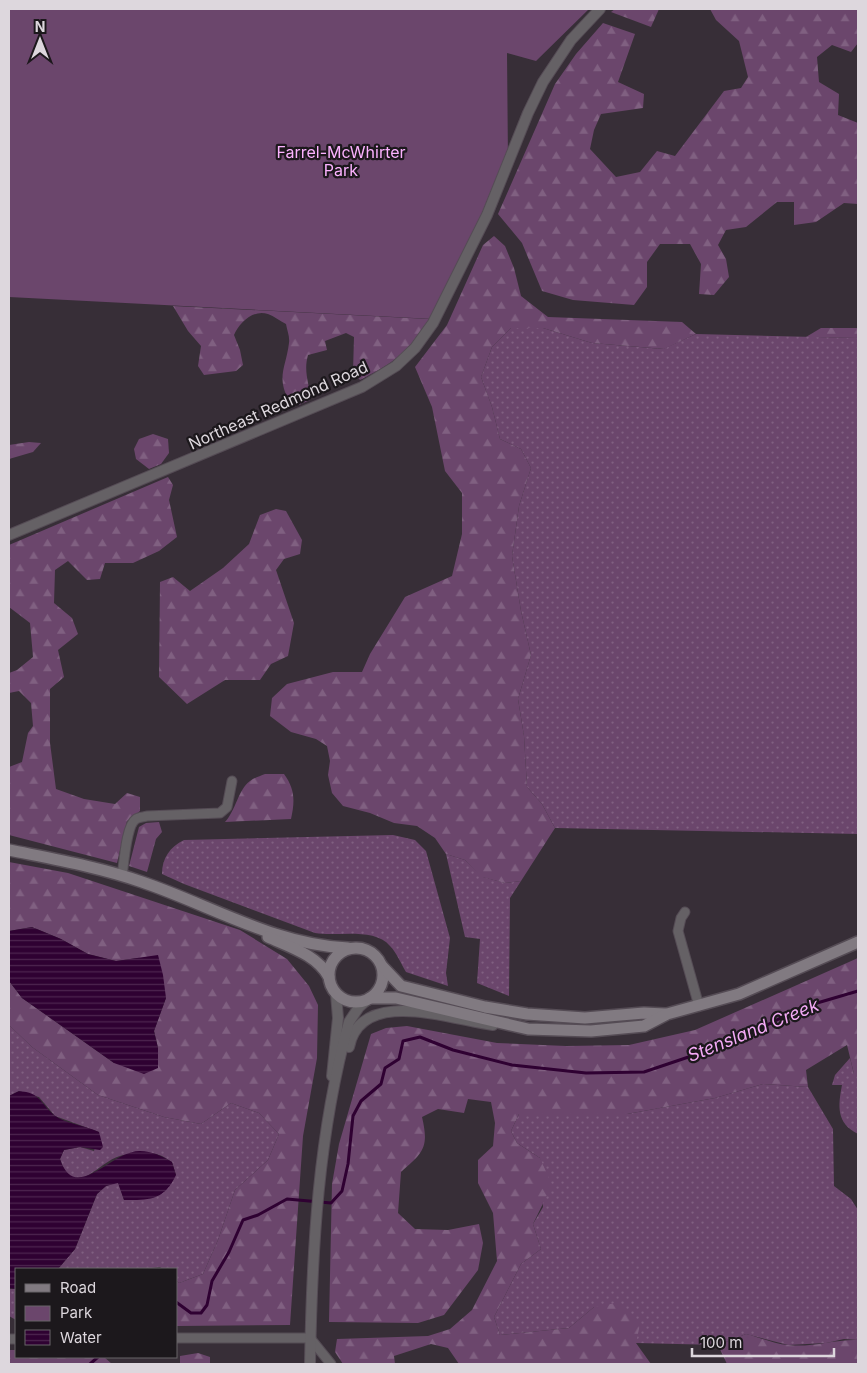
<svg xmlns="http://www.w3.org/2000/svg" width="867" height="1373" font-family="Inter,sans-serif">
	<style>
		.grass { fill: url(#grass-dots) }
		.forest { fill: url(#forest-firs) }
		.green { fill: #6b466c }
		.water { fill: url(#water-rules) }
		.lines { fill: none; stroke-linecap: round; stroke-linejoin: round }
		.stream { stroke: #2f0132; stroke-width: 3 }
		.minor-casing { stroke: #554c55; stroke-width: 11 }
		.tertiary-casing { stroke: #554c55; stroke-width: 12 }
		.secondary-casing { stroke: #554c55; stroke-width: 14 }
		.minor { stroke: #656165; stroke-width: 9 }
		.tertiary { stroke: #656165; stroke-width: 10 }
		.secondary { stroke: #817a81; stroke-width: 11 }
		.labels { text-anchor: middle; dominant-baseline: central; stroke-width: 4.5; stroke-linejoin: round; paint-order: stroke }
		.park-label { font-size: 16px; fill: #fcb2ff; stroke: #1c181c }
		.street-label { font-size: 16px; fill: #ddd7dd; stroke: #1c181c }
		.water-label { font-size: 18px; font-style: italic; fill: #f4aaf6; stroke: #1c181c }
	</style>
	<defs>
		<pattern id="grass-dots" width="8" height="8" patternUnits="userSpaceOnUse" patternTransform="scale(1.25)"><rect width="8" height="8" fill="#6b466c"/><path d="M2 2h.1M6 6h.1" fill="none" stroke="#806081" stroke-width="1.8" stroke-linecap="round"/></pattern>
		<pattern id="forest-firs" width="22" height="20" patternUnits="userSpaceOnUse" patternTransform="scale(1.25)"><rect width="22" height="20" fill="#6b466c"/><path d="M5 1l3.5 6h-7zM16 11l3.5 6h-7z" fill="#806081"/></pattern>
		<pattern id="water-rules" width="6" height="5" patternUnits="userSpaceOnUse" patternTransform="scale(1.25)"><rect width="6" height="5" fill="#2f0132"/><path d="M0 2.5h6" fill="none" stroke="#4d254f"/></pattern>
	</defs>
	<rect width="100%" height="100%" fill="#372e37"/>
	<g class="grass">
		<polygon points="511,328 543,328 592,343 663,349 696,334 858,338 858,834 555,828 542,804 527,787 524,736 518,699 531,655 521,611 512,556 519,506 531,468 521,449 500,439 492,407 481,377 492,347"/>
		<path d="M393,835l22,5 11,11 24,87 -4,35 2,13 -42,-14c-5,-8 -9,-19 -16,-26 -16,-19 -53,-9 -75,-13l-131,-49 -22,-10c0,-16 8,-27 22,-34z"/>
		<polygon points="446,854 465,860 483,877 505,883 521,881 510,898 509,996 477,983 480,939 465,937"/>
		<path d="M9,1025l23,22 66,48 66,22 37,7 30,-21 28,10 20,21 -11,26 -33,30 -17,50 -15,34 -24,9 -3,-3v-11h-13l-3,-2 -17,2h-85l17,-20 22,-55 9,-8 12,-4 6,18 52,-25 -4,-13c-4,-2 -8,-6 -13,-7 -8,-4 -30,-2 -39,1 -21,5 -46,46 -60,3l4,-9 16,-3 14,4 5,-19 -44,-16 -16,-19 -20,-6 -10,5z"/>
		<path d="M850,1058l4,16h4v60c-22,-11 -20,-28 -16,-49h-10l3,-10z"/>
		<polygon points="763,1084 808,1087 833,1129 834,1186 851,1199 858,1210 858,1340 844,1339 826,1343 788,1345 746,1334 718,1345 636,1343 594,1307 569,1328 500,1335 494,1317 521,1264 541,1249 533,1224 543,1207 540,1158 517,1143 511,1131 519,1114 627,1114 715,1098"/>
		<polygon points="9,1289 16,1289 16,1320 9,1316"/>
	</g>
	<g class="forest">
		<polygon points="615,9 659,9 651,27 611,12"/>
		<polygon points="710,9 858,9 858,43 851,52 832,45 817,57 819,82 839,94 838,115 858,123 858,204 844,203 816,222 794,225 794,202 777,202 746,227 726,230 718,245 726,259 729,277 714,295 699,294 701,264 690,244 660,244 647,262 647,287 634,305 573,300 542,291 522,243 498,214 555,84 576,54 603,23 635,34 618,82 644,94 643,108 601,114 594,130 590,149 616,177 640,172 657,151 675,156 724,91 741,88 748,77 739,41 716,20"/>
		<polygon points="494,236 505,246 514,268 521,296 548,317 682,322 696,334 664,349 592,343 543,328 511,328 492,347 481,377 492,407 500,439 521,449 531,468 519,506 512,556 521,611 531,655 518,699 524,736 527,787 542,804 555,828 521,881 505,883 482,877 465,860 446,854 435,838 417,826 394,823 370,813 343,806 332,793 328,775 330,761 327,746 316,739 291,732 270,716 272,698 287,684 333,672 362,672 370,654 405,597 452,576 462,534 462,493 445,471 432,407 415,367 447,325 483,245"/>
		<path d="M173,306l256,13c-19,33 -36,44 -69,61l-7,-8 1,-35 -8,-4 -21,8 2,9 -19,5c-5,18 2,28 2,45l-11,5 -10,-4c-13,-25 -3,-33 0,-58 1,-6 -2,-13 -3,-19 -6,-3 -12,-8 -18,-10 -15,-5 -29,9 -34,21l6,15 3,15 -7,6 -32,4 -6,-9 3,-20 -13,-15z"/>
		<polygon points="821,328 858,328 858,338 806,337"/>
		<polygon points="153,434 168,439 169,453 161,464 149,469 136,459 134,449 139,439"/>
		<polygon points="29,442 41,443 33,452 9,459 9,445"/>
		<polygon points="168,477 173,485 169,500 177,537 159,551 133,563 105,563 100,579 87,580 68,561 55,570 54,603 72,618 78,634 58,650 64,677 50,689 50,743 56,789 84,799 115,804 127,793 140,797 140,811 127,821 117,863 9,835 9,767 22,762 28,733 33,726 31,703 19,691 9,693 9,673 17,670 33,657 30,623 9,607 9,545"/>
		<polygon points="276,509 286,511 302,540 300,554 284,559 276,570 294,623 288,656 271,664 260,680 225,680 187,704 159,677 160,582 173,577 190,591 223,568 249,544 260,515"/>
		<path d="M265,774h19c11,15 11,27 7,45l-66,3c11,-12 13,-32 25,-41 4,-3 10,-5 15,-7z"/>
		<polygon points="159,822 162,832 156,839 147,872 129,866 139,827 146,823"/>
		<polygon points="9,862 68,873 240,930 287,959 309,986 318,1005 317,1058 303,1136 290,1325 176,1326 176,1280 179,1283 203,1274 218,1240 235,1190 268,1160 279,1134 259,1113 231,1103 201,1124 164,1117 98,1095 32,1047 9,1025 9,981 22,998 114,1063 158,1048 154,1031 166,998 138,958 116,961 88,954 61,939 32,927 9,931"/>
		<path d="M858,958v116h-4l-7,-29 -41,25 2,17 -45,-3 -48,14 -88,16h-108l-8,17 6,12 23,15 12,27 -19,39 8,25 -20,15 -27,53 6,18 69,-7 25,-21 22,-4 24,21 -4,19 15,21h-192l-11,-16 -17,-4 -37,12 1,8h-52l-8,-12 2,-13 91,-3 22,-7 22,-19 25,-49 -4,-48 -15,-30v-23l15,-14 2,-23 -4,-21 -23,-3 -4,14 -26,-4 -16,8c7,30 2,35 -21,55l-3,41 17,16 33,1 31,-6 4,19 -5,27 -34,45 -26,8 -89,-1 3,-138 7,-40 32,-110 15,-6 21,-2 90,17 69,3 63,-1 66,-15z"/>
		<path d="M746,1334c13,3 28,10 42,11 23,3 47,-6 70,-5v24h-131l-9,-19z"/>
		<polygon points="9,1350 16,1350 16,1357 104,1357 112,1364 9,1364"/>
		<polygon points="198,1353 210,1357 210,1364 180,1364 180,1356"/>
	</g>
	<polygon class="green" points="9,9 589,9 536,61 507,53 508,161 433,319 9,297"/>
	<g class="water">
		<polygon points="32,927 61,939 88,954 116,961 158,955 163,975 166,998 154,1031 158,1048 158,1068 144,1074 114,1063 22,998 9,981 9,931"/>
		<path d="M19,1091c22,2 20,11 35,24 11,9 31,10 45,17l4,15 -3,3 -20,-3 -16,3 -4,9c15,46 52,-9 80,-8 12,0 22,5 32,11l4,13c-12,26 -27,25 -52,25l-6,-17 -12,3 -9,8 -22,55 -17,20h-42v20l-7,-1v-192z"/>
	</g>
	<g class="lines">
		<g class="stream">
			<polyline points="176,1302 191,1313 201,1313 207,1305 212,1281 229,1252 243,1220 258,1215 287,1199 331,1203 342,1191 348,1164 353,1116 361,1101 381,1084 385,1068 399,1059 403,1041 420,1037 453,1050 512,1065 586,1073 644,1072 736,1041 800,1008 858,991"/>
			<polyline points="90,1364 98,1357"/>
		</g>
		<defs>
			<g id="minor">
				<path d="M122,876c2,-12 4,-51 14,-57 3,-2 8,-2 11,-3l73,-3 7,-6 5,-26"/>
				<polyline points="685,912 681,918 678,931 699,1006"/>
				<polyline points="176,1338 310,1338 331,1364"/>
				<polyline points="9,1339 16,1339"/>
			</g>
			<g id="tertiary">
				<polyline points="9,535 362,387 396,366 415,348 433,323 487,215 528,113 543,82 571,40 600,9"/>
				<path d="M349,1047c12,-61 104,-27 144,-22"/>
				<polyline points="332,1076 338,1018 336,994"/>
				<path d="M310,1364c2,-115 8,-230 39,-342l10,-15 9,-8"/>
			</g>
			<g id="secondary">
				<path d="M9,850c44,9 90,17 133,32 68,23 133,63 206,66"/>
				<path d="M268,937c22,10 49,18 61,40"/>
				<circle cx="356" cy="975" r="27"/>
				<polyline points="382,966 401,986 485,1007 527,1014 585,1018 644,1013 665,1014"/>
				<polyline points="370,998 396,998 528,1029 591,1031 644,1026 667,1014 739,994 858,942"/>
			</g>
		</defs>
		<use href="#minor" class="minor-casing"/>
		<use href="#tertiary" class="tertiary-casing"/>
		<use href="#secondary" class="secondary-casing"/>
		<use href="#minor" class="minor"/>
		<use href="#tertiary" class="tertiary"/>
		<use href="#secondary" class="secondary"/>
	</g>
	<g class="labels">
		<g class="park-label">
			<text x="341" y="152">Farrel-McWhirter<tspan x="341" dy="18">Park</tspan></text>
		</g>
		<g class="street-label">
			<text transform="translate(278 405) rotate(-24)">Northeast Redmond Road</text>
		</g>
		<g class="water-label">
			<text transform="translate(753 1030) rotate(-22)">Stensland Creek</text>
		</g>
	</g>
	<rect width="867" height="1373" fill="none" stroke="#ddd7dd" stroke-width="20"/>
	<rect x="15" y="1268" width="162" height="90" fill="#1c181c" stroke="#696469"/>
	<rect x="25" y="1284" width="25" height="8" fill="#817a81" stroke="#696469"/>
	<text x="60" y="1293" font-size="15" fill="#ddd7dd">Road</text>
	<rect x="25" y="1306" width="25" height="15" fill="#6b466c" stroke="#696469"/>
	<text x="60" y="1318" font-size="15" fill="#ddd7dd">Park</text>
	<rect x="25" y="1330" width="25" height="15" fill="url(#water-rules)" stroke="#696469"/>
	<text x="60" y="1343" font-size="15" fill="#ddd7dd">Water</text>
	<g transform="translate(40 40)" stroke="#1c181c" stroke-width="4" paint-order="stroke">
	<path d="M0-4L9 19L0 12L-9 19Z" fill="#ddd7dd"/>
	<text y="-8" font-size="14" font-weight="bold" text-anchor="middle" fill="#ddd7dd">N</text>
	</g>
	<path d="M692 1348v8h142v-8" fill="none" stroke="#ddd7dd" stroke-width="2.5"/>
	<text x="700" y="1348" font-size="15" fill="#ddd7dd" stroke="#1c181c" stroke-width="4" paint-order="stroke">100 m</text>
</svg>
